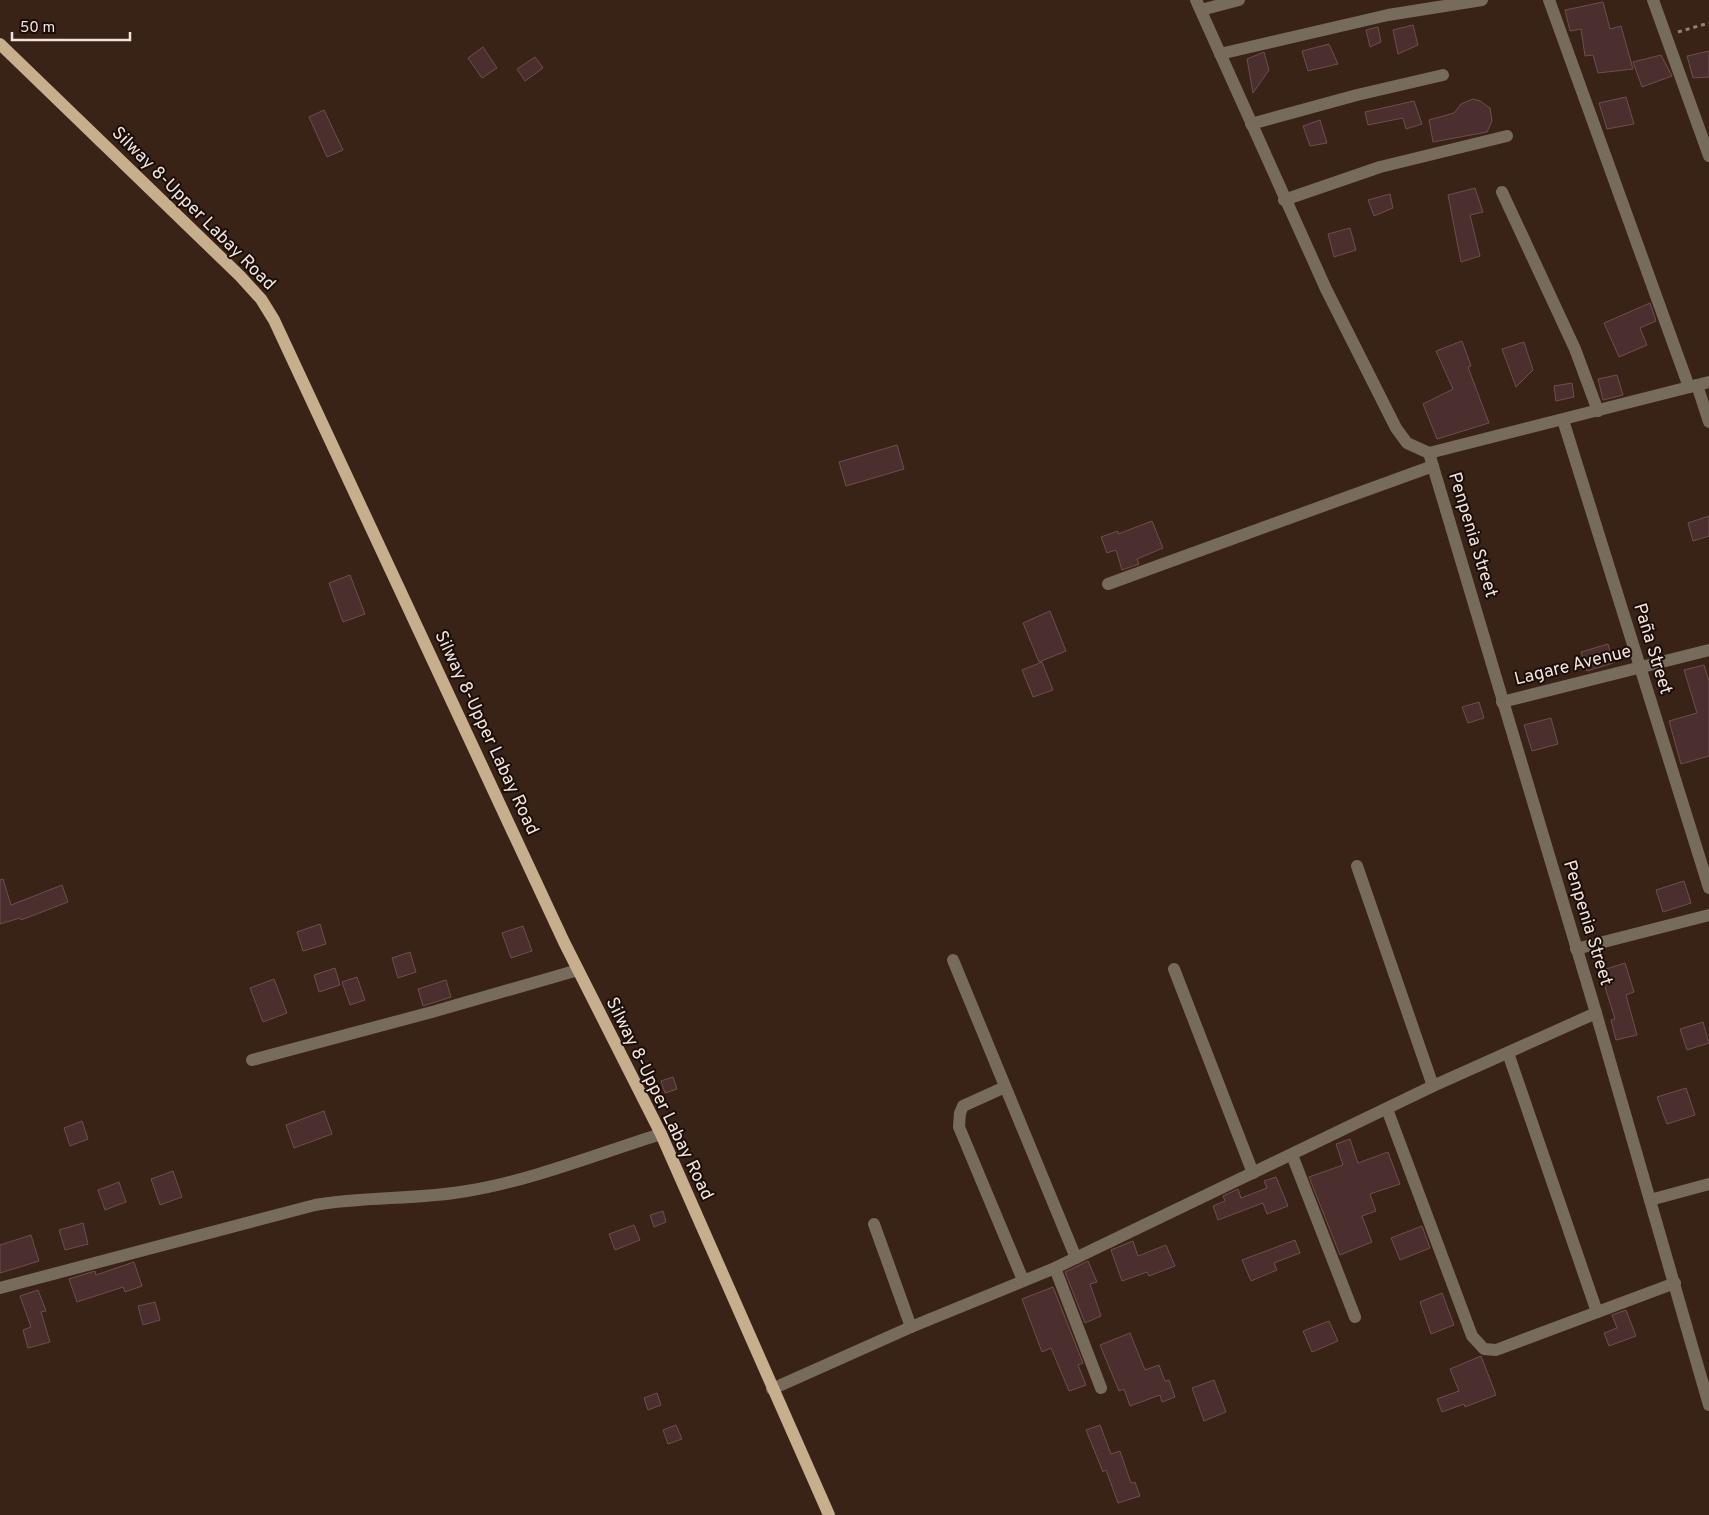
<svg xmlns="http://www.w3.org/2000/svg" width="1709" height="1515" font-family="Overpass,sans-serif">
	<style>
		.building { fill: #4b2f2e; stroke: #6d4f4e }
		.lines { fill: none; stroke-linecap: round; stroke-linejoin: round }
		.path { stroke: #937f75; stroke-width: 3; stroke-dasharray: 4 4; stroke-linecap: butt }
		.minor { stroke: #776b5b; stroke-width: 12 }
		.major { stroke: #c7ae8c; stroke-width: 12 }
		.labels { text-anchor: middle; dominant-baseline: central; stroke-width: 4; stroke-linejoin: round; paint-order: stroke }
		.street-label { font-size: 18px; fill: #f3e3db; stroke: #190e09 }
	</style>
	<rect width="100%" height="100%" fill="#392216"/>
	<g class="building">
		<polygon points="1603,2 1610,29 1621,26 1633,69 1598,73 1593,55 1585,56 1581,29 1570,31 1565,10"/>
		<polygon points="1413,25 1418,45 1398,54 1393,30"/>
		<polygon points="1378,27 1381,42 1370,47 1366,30"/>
		<polygon points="1329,44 1338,64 1308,71 1302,51"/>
		<polygon points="483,47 497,68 482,78 468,58"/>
		<polygon points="1709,51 1709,77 1693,78 1687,56"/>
		<polygon points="1264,52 1269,70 1253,93 1247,59"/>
		<polygon points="1661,55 1672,76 1642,87 1633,62"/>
		<polygon points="535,57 543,68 525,81 517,69"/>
		<polygon points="1626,97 1634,124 1607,129 1599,103"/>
		<polygon points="1473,99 1480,101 1490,108 1492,121 1487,132 1433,142 1429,120 1454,113 1461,104"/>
		<polygon points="1414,101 1422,124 1406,129 1403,118 1368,125 1365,112"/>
		<polygon points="324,110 343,150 327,157 309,117"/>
		<polygon points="1320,120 1327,143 1310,146 1303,126"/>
		<polygon points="1475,188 1483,212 1470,215 1480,256 1461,262 1448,195"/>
		<polygon points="1390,194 1393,208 1374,216 1368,200"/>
		<polygon points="1350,228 1356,250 1334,257 1328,234"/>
		<polygon points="1650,303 1656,321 1640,328 1647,345 1619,357 1604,323"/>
		<polygon points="1462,341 1471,366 1468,367 1489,423 1437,439 1423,404 1453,389 1436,351"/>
		<polygon points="1524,342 1533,370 1516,387 1502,349"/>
		<polygon points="1617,375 1623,395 1603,400 1598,379"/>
		<polygon points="1572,383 1574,397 1556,401 1554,386"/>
		<polygon points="897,445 904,469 846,486 839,462"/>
		<polygon points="1709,516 1709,536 1693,541 1688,523"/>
		<polygon points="1152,521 1163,548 1137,559 1139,564 1122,570 1116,550 1107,553 1101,537 1118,531 1118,534"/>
		<polygon points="350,575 365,614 343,622 329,583"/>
		<polygon points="1050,611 1066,651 1039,662 1023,623"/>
		<polygon points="1608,644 1613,663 1587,671 1581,652"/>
		<polygon points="1042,662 1053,690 1033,697 1022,670"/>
		<polygon points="1704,665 1709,681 1709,756 1681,764 1669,721 1697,713 1684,670"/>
		<polygon points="1479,702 1484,718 1468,723 1462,707"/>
		<polygon points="1551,718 1558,744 1532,751 1524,725"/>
		<polygon points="3,879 11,905 62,885 68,902 21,920 20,918 0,924 0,880"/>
		<polygon points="1684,881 1691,903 1663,912 1656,890"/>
		<polygon points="320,924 326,944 303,951 297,932"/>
		<polygon points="523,926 532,951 511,958 502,933"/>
		<polygon points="410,952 416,972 398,978 392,958"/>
		<polygon points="1625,963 1634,992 1626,995 1637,1035 1616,1040 1611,1020 1615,1019 1600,971"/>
		<polygon points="335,968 340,985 319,992 314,975"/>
		<polygon points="357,977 365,1000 350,1005 342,982"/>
		<polygon points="274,979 287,1013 263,1022 250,988"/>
		<polygon points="446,980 451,997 423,1006 418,989"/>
		<polygon points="1703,1022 1709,1043 1687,1050 1680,1029"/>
		<polygon points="673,1077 677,1089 665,1093 661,1081"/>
		<polygon points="1686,1088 1695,1115 1667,1124 1657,1097"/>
		<polygon points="324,1111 332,1134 294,1148 286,1125"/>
		<polygon points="82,1121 88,1139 70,1146 64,1128"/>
		<polygon points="1350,1139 1358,1163 1388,1152 1400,1184 1370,1194 1376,1211 1362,1216 1372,1242 1340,1255 1309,1177 1343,1165 1336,1144"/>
		<polygon points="173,1171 182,1197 160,1205 151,1179"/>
		<polygon points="1276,1177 1288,1206 1267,1214 1263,1203 1218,1220 1213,1206 1225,1201 1223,1196 1238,1189 1241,1198 1267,1188 1264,1181"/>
		<polygon points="119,1182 126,1202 105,1210 98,1190"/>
		<polygon points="663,1211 666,1222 654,1227 650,1215"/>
		<polygon points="83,1223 88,1244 65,1250 59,1230"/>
		<polygon points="634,1225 640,1240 615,1250 609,1234"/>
		<polygon points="1422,1226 1430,1248 1400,1260 1391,1238"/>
		<polygon points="31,1235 39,1261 0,1273 0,1245"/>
		<polygon points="1295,1240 1300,1253 1274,1263 1277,1270 1251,1281 1242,1260"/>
		<polygon points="1133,1241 1138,1256 1166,1245 1175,1266 1149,1276 1147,1272 1122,1281 1111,1250"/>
		<polygon points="1088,1261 1097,1282 1090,1284 1101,1316 1085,1323 1065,1272"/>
		<polygon points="134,1262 142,1286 125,1292 123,1287 77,1302 69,1279 95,1271 96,1275"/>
		<polygon points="1053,1287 1083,1363 1078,1365 1086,1385 1069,1391 1051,1348 1042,1352 1022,1299"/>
		<polygon points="38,1290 46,1311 41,1312 50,1342 28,1348 23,1330 31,1327 20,1296"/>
		<polygon points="1442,1293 1454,1325 1431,1334 1420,1302"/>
		<polygon points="155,1302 160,1320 143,1325 138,1306"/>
		<polygon points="1626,1310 1636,1336 1609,1346 1604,1333 1617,1328 1612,1315"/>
		<polygon points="1329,1321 1338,1341 1312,1352 1303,1331"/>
		<polygon points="1130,1333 1145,1370 1159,1365 1165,1381 1169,1380 1175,1397 1162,1402 1160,1395 1130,1406 1124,1389 1119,1391 1100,1345"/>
		<polygon points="1481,1356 1496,1395 1465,1407 1464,1404 1442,1412 1437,1399 1459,1391 1450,1369"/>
		<polygon points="1214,1380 1226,1412 1204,1421 1192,1388"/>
		<polygon points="657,1393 661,1405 648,1410 644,1398"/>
		<polygon points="676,1425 682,1439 668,1444 663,1430"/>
		<polygon points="1100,1425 1111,1454 1120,1451 1131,1483 1135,1482 1140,1496 1118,1503 1106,1470 1103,1472 1086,1430"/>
	</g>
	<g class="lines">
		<polyline class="path" points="1678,32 1709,23"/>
		<g class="minor">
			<polyline points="1196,0 1326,289 1396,428 1407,443 1429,453 1709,382"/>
			<polyline points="1549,0 1689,387"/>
			<polyline points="1653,0 1709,156"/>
			<polyline points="1201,10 1239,0"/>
			<polyline points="1220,54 1388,15 1482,0"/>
			<polyline points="1251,124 1357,95 1443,75"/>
			<polyline points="1502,192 1575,349 1598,411"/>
			<polyline points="1284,200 1380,167 1507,136"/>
			<polyline points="1697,385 1709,422"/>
			<polyline points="1563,420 1709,888"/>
			<polyline points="1429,453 1596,1013 1709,1405"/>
			<polyline points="1108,584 1433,466"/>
			<polyline points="1502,702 1709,650"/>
			<polyline points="1357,866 1433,1086"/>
			<polyline points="1576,949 1709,915"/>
			<polyline points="953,960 1076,1258"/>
			<polyline points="1174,969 1253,1173"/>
			<polyline points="1508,1053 1597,1312"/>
			<polyline points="252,1060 432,1012 578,970"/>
			<polyline points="1005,1087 963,1106 960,1113 959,1127 1023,1280"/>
			<polyline points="1387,1109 1472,1336 1484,1349 1496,1350 1675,1283"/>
			<polyline points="1292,1155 1355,1317"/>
			<polyline points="1650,1200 1709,1184"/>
			<polyline points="874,1224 911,1327"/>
			<polyline points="1055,1268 1101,1388"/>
			<path d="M0,1288l315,-83c50,-9 101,-5 152,-14 66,-11 130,-37 194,-57"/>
			<polyline points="772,1389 911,1327 1055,1268 1433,1086 1596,1013"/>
		</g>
		<polyline class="major" points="0,44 240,276 261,299 274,320 564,942 661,1134 829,1515"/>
	</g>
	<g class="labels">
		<g class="street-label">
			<text transform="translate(193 209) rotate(45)">Silway 8-Upper Labay Road</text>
			<text transform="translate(1472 535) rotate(73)">Penpenia Street</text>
			<text transform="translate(1652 649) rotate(73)">Paña Street</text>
			<text transform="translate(1573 666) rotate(-14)">Lagare Avenue</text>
			<text transform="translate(486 733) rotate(65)">Silway 8-Upper Labay Road</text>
			<text transform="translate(1587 923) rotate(73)">Penpenia Street</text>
			<text transform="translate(659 1099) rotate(64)">Silway 8-Upper Labay Road</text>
		</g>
	</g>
	<path d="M12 32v8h118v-8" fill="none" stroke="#f3e3db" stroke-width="2.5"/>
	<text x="20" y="32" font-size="15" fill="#f3e3db" stroke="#190e09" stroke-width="4" paint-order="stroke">50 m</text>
</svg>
